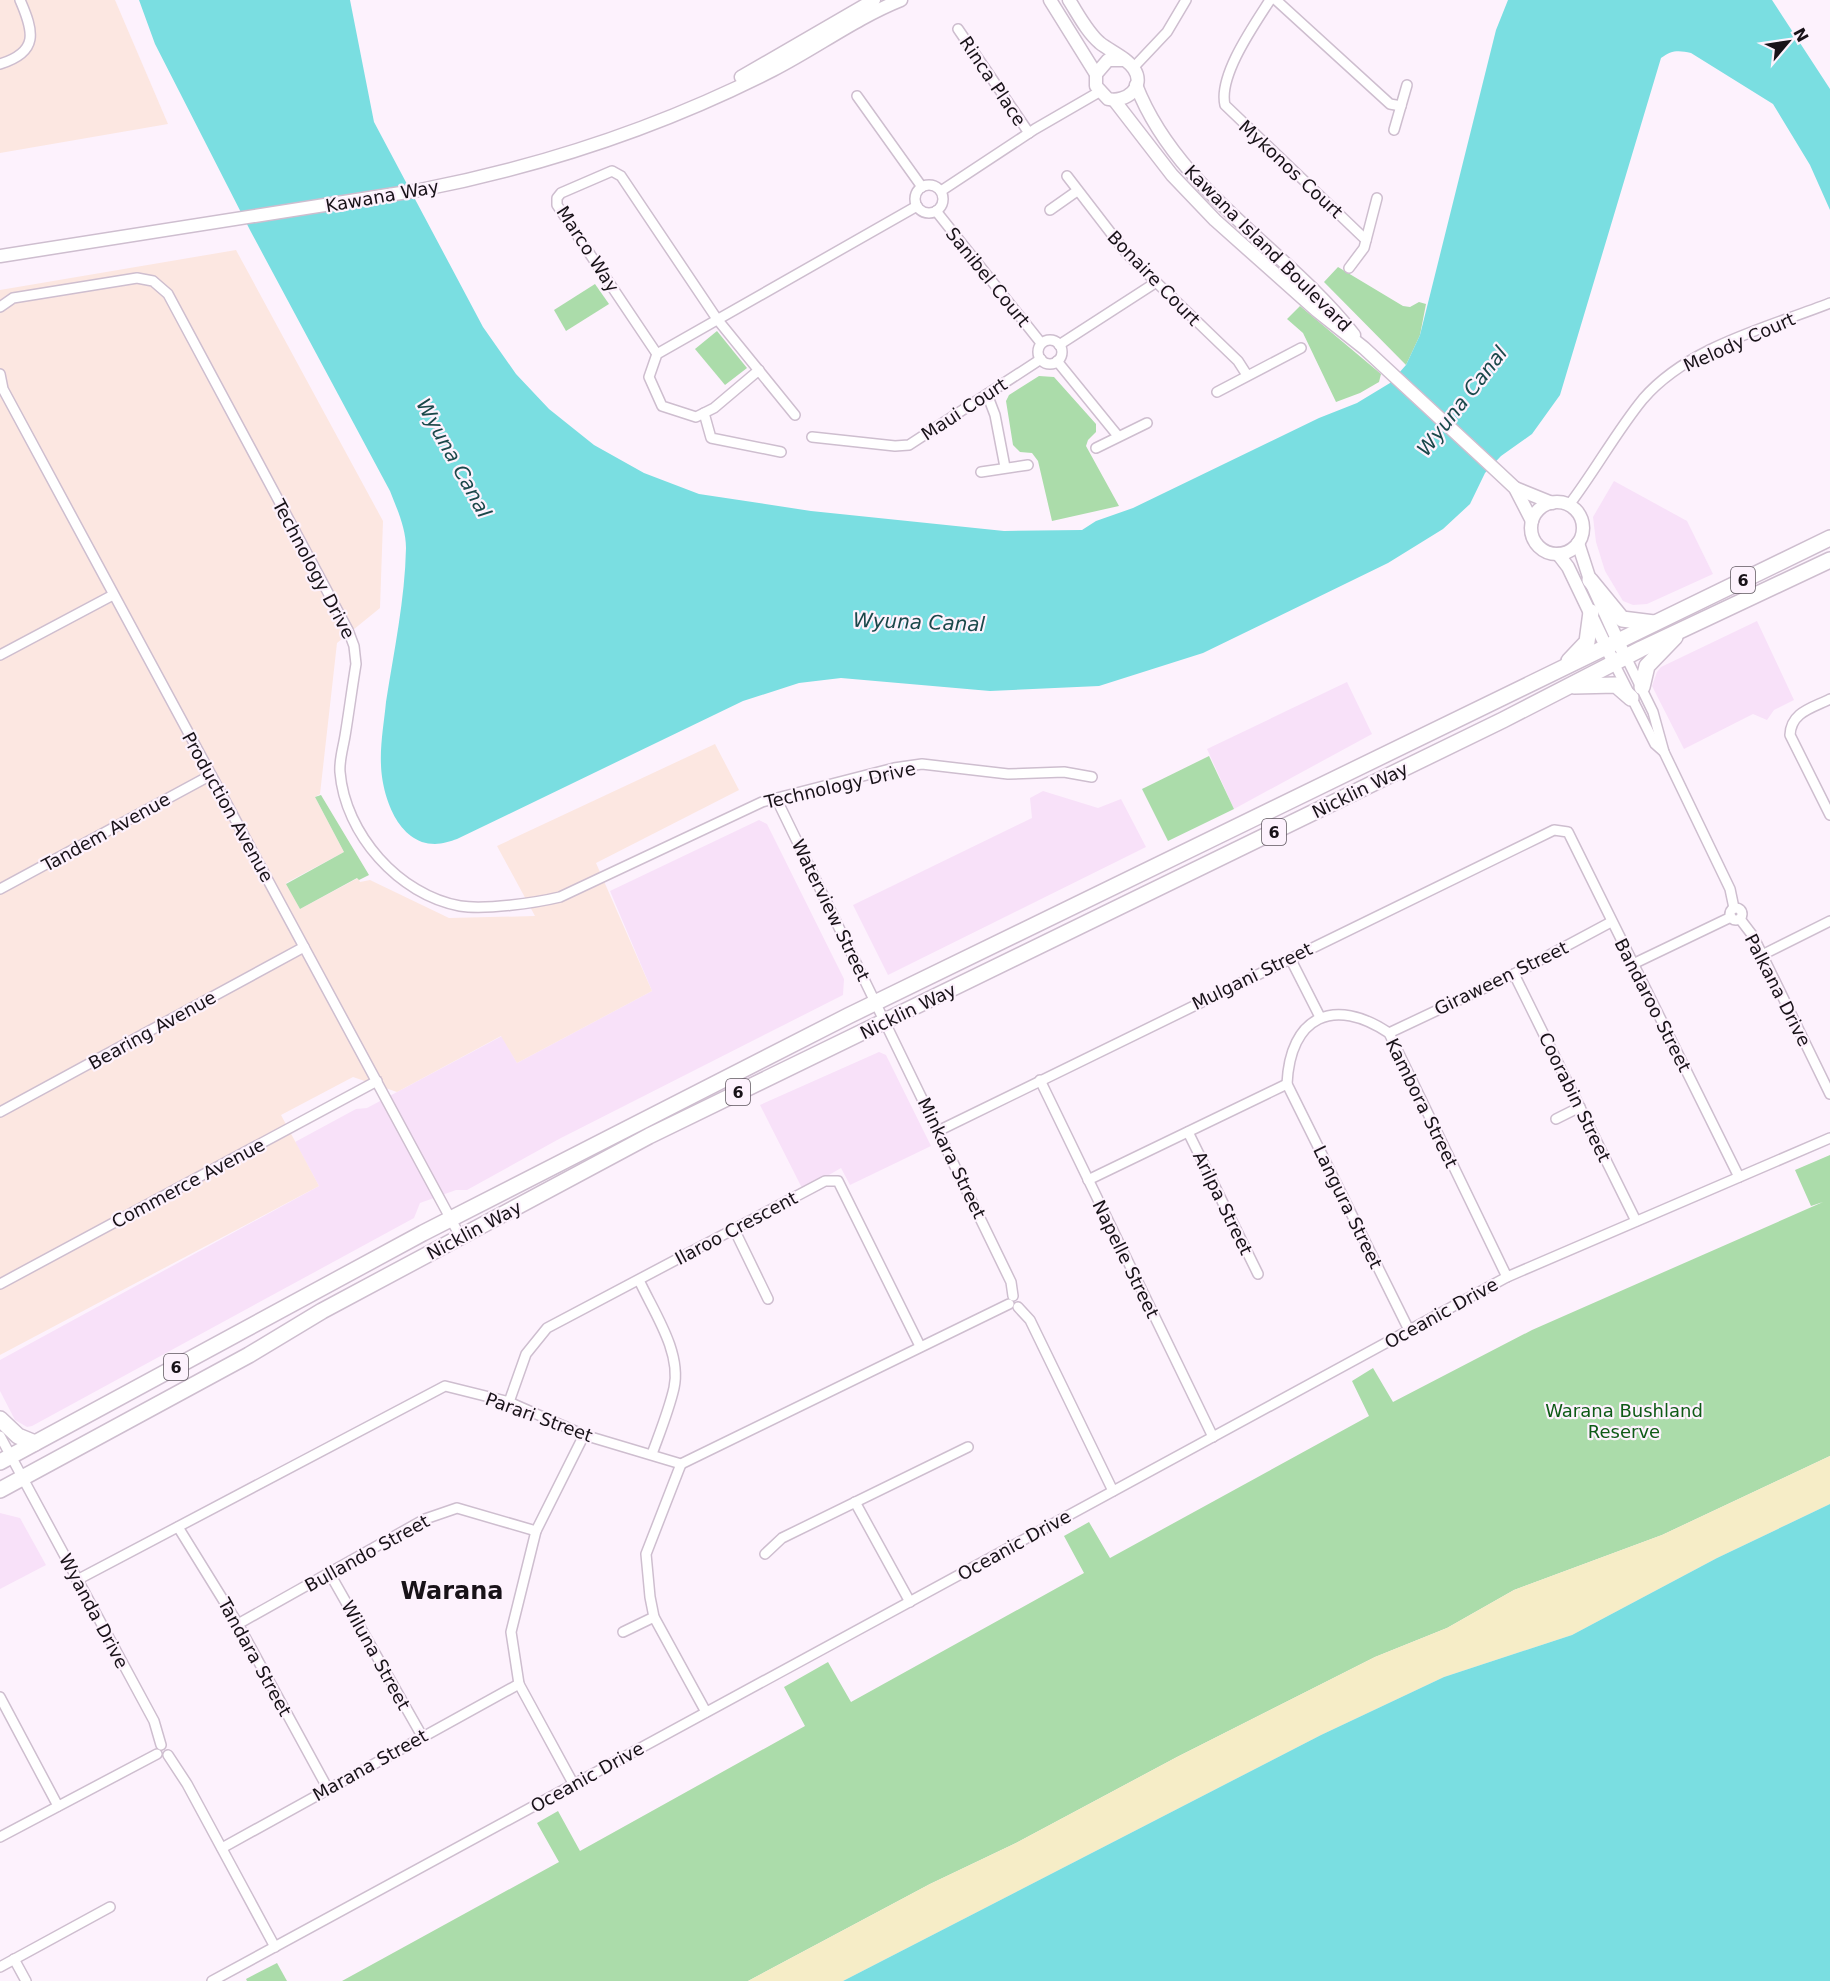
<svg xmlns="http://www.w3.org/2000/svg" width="1830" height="1981" font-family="'DejaVu Sans',sans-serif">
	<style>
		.built { fill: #f8e1f9 }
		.industrial { fill: #fce7e1 }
		.green { fill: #abdcaa }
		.sand { fill: #f6edc7 }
		.water { fill: #7adee1 }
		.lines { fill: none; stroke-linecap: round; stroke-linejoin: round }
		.minor-casing { stroke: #cebecf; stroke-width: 12 }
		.major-casing { stroke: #cebecf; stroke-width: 15 }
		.highway-casing { stroke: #cebecf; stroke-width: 18 }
		.minor { stroke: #fff; stroke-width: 9 }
		.major { stroke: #fff; stroke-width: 12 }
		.highway { stroke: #fff; stroke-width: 15 }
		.labels { text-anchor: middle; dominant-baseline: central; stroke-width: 4.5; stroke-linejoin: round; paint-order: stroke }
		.shield { fill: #fdf2fd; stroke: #5d555d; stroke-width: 1.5 }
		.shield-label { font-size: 16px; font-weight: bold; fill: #181218 }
		.street-label { font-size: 18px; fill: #181218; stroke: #fdf2fd }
		.park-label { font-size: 18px; fill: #0d5a15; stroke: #fdf2fd }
		.water-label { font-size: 20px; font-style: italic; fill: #1a484a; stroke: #fdf2fd }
		.district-label { font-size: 24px; font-weight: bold; fill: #181218; stroke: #fdf2fd }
	</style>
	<rect width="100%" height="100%" fill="#fdf2fd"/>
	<g class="built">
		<polygon points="1614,481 1687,521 1713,574 1647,604 1633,605 1623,601 1605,571 1596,542 1593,517"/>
		<polygon points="1757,621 1794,700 1774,710 1767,720 1753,714 1684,749 1652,686 1657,672 1661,667"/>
		<polygon points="1347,682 1372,734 1234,809 1207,749"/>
		<polygon points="1043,791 1098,808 1121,799 1146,847 888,975 853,905 1032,818 1030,798"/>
		<polygon points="759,820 767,824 844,979 843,995 559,1139 467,1190 456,1190 420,1203 414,1218 32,1426 27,1427 15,1420 0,1391 0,1360 319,1186 295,1142 356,1109 367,1108 502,1036 517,1063 652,991 610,891"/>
		<polygon points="879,1052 886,1055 931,1146 850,1185 841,1168 803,1190 760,1105"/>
		<polygon points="0,1513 20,1518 46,1565 0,1589"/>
	</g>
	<g class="industrial">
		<polygon points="0,0 115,0 168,124 0,153"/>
		<polygon points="236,250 383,521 380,608 337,643 320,794 315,797 344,852 286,883 300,909 358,878 360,882 370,880 449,918 535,916 497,846 715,744 739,790 596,863 652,991 517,1063 501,1036 397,1092 353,1077 281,1115 319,1186 0,1355 0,290"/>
	</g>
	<g class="green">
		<polygon points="1338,267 1403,306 1410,307 1419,302 1426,304 1420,335 1406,365 1324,282"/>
		<polygon points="595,284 609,304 566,331 554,310"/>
		<polygon points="1300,306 1381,374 1379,382 1360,393 1336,402 1303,333 1287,319"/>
		<polygon points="717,331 747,368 725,385 695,349"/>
		<polygon points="1039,376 1054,377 1096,424 1096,432 1088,440 1086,446 1119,506 1052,521 1038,461 1032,453 1020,452 1013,445 1006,401 1009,395"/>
		<polygon points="1209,756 1234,809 1168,841 1142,789"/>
		<polygon points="321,795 369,875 359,880 357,878 300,909 286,884 344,852 315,797"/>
		<polygon points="1830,1155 1830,1456 1662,1535 1514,1590 1447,1628 1375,1657 1177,1757 1016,1843 930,1884 748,1981 342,1981 559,1862 537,1823 558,1811 580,1851 805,1726 784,1687 828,1662 851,1702 1084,1573 1064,1536 1089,1522 1110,1558 1369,1416 1352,1381 1373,1368 1393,1402 1532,1330 1823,1202 1811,1206 1795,1170"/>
		<polygon points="277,1963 287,1981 247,1981 246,1979"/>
	</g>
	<polygon class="sand" points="1830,1456 1830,1504 1717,1558 1572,1635 1444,1677 1321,1735 843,1981 748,1981 930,1884 1016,1843 1177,1757 1375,1657 1447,1628 1514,1590 1662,1535"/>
	<g class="water">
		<path d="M139,0h211l24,122 109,205 33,47 33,35 45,36 50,28 55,21 112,17 193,20 78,-1 14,-9 37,-13 186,-90 38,-15 33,-20 16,-18 14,-30 76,-305 12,-30h264l58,89v121l-20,-45 -37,-61 -82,-51c-12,-3 -20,-3 -30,5l-101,337 -28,39 -31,22 -16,17 -15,31 -27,25 -55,34 -185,90 -104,33 -109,5 -149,-13 -42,5 -56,18 -286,138c-6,2 -15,5 -22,5 -37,0 -53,-48 -54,-79 -1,-21 3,-42 5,-63 8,-51 19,-103 20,-154 0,-20 -9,-39 -16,-57l-139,-259 -96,-188z"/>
		<polygon points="1830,1504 1830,1981 843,1981 1321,1735 1444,1677 1572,1635 1717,1558"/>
	</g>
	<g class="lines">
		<defs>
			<g id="minor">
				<path d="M1270,0c-16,25 -52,76 -45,105l141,135"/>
				<polyline points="1276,0 1390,104 1401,106"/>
				<polyline points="958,29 1029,133"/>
				<path d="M0,64c39,-12 34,-32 20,-64"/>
				<polyline points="1133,68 1167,32 1186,0"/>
				<polyline points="857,96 922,187"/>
				<polyline points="1394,130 1407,85"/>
				<polyline points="1067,176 1127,254 1238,361 1247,375"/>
				<circle cx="929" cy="199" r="14"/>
				<polyline points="941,191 1035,129 1099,92"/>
				<polyline points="1050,210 1077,191"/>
				<polyline points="936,211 1041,343"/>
				<polyline points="1349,268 1364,248 1377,198"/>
				<path d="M0,307l13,-9 124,-20 16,3 15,13 180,336 6,16 2,18c-4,24 -7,48 -11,72 -2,12 -6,25 -5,36 5,62 59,123 120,134 25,4 75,-3 100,-9l202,-95 132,-34 28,-4 86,10 56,-2 28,5"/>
				<circle cx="1050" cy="352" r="12"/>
				<polyline points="1059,345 1155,283"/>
				<polyline points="657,354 557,205 557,198 561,193 612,171 621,176 717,319 795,415"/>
				<polyline points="1057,361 1118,436"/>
				<polyline points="759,370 714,408 696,417 662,406 649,377 657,354 917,206"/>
				<polyline points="0,374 3,389 461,1238"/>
				<polyline points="1217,392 1301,348"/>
				<polyline points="987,394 995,415 1005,467"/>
				<polyline points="704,413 711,438 781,452"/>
				<polyline points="812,437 895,446 909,445 1041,359"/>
				<polyline points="1096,448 1147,423"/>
				<polyline points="981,472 1028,465"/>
				<path d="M1569,505c26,-34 47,-73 74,-106 46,-53 124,-71 187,-96"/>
				<polyline points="0,655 113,595"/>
				<polyline points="1626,657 1653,712 1664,752 1730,889 1734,908"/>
				<polyline points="1614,663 1655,744 1664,752"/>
				<path d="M1830,699c-18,9 -39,13 -40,36l40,80"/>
				<polyline points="776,798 1011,1282 1013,1296"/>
				<polyline points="0,889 211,775"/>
				<circle cx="1736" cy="914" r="6"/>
				<polyline points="1740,919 1753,936 1830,1094"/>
				<polyline points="1762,955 1830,921"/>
				<polyline points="1290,958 1320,1017"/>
				<polyline points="1633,964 1731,917"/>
				<polyline points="1514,974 1636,1221"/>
				<polyline points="1389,1033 1514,974 1611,922"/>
				<polyline points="1040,1080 1213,1437"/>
				<polyline points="0,1112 304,947"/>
				<polyline points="1556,1119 1580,1107"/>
				<polyline points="938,1131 1554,830 1568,832 1739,1177"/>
				<polyline points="1188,1132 1258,1274"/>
				<polyline points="1088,1180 1287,1084"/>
				<polyline points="734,1229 768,1299"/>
				<path d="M639,1280c14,31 43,72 35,108 -5,22 -14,44 -22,66"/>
				<polyline points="0,1284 377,1081"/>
				<polyline points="1018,1307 1030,1320 1113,1491"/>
				<path d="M1409,1330l-122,-246c3,-68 47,-88 102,-51l118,244"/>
				<polyline points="509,1402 526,1354 547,1328 825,1181 838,1181 920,1346"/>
				<polyline points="0,1436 154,1721 161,1745"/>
				<polyline points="681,1464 646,1554 650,1597 654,1617 706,1712"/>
				<polyline points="855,1502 910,1602"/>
				<polyline points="178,1527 238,1624 328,1789"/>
				<polyline points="765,1554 782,1538 968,1447"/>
				<polyline points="330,1574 422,1736"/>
				<polyline points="77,1580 445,1386 509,1402 584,1435 681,1464 1009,1304"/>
				<polyline points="238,1624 425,1519 457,1508 536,1531"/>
				<polyline points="623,1632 654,1617"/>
				<polyline points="0,1697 58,1806"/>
				<polyline points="168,1755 187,1784 275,1947"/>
				<polyline points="574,1785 519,1684 511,1632 536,1531 584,1435"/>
				<polyline points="0,1837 157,1754"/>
				<polyline points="222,1848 519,1684"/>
				<polyline points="14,1959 26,1981"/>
				<polyline points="0,1967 110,1907"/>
				<polyline points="212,1981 1507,1277 1830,1138"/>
			</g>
			<g id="major">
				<polyline points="1050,0 1096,74"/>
				<path d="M1069,0c9,14 18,32 31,43 10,8 27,15 34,26 12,18 -8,34 -26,30l-12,-13v-12l12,-14h14"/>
				<polyline points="741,77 874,0"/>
				<path d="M1136,85c41,106 150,163 218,250"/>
				<polyline points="1114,100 1172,175 1215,220 1316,310 1364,348 1499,473 1515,488 1532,521"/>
				<path d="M0,256l420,-66c123,-24 241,-63 353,-120 43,-22 83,-52 128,-70"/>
				<polyline points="1515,488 1552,503"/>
				<circle cx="1557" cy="528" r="26"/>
				<polyline points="1578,543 1590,580 1622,650"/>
				<polyline points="1558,554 1568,567 1614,663"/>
			</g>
			<g id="highway">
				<polyline points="1590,580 1622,619 1654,623"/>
				<polyline points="1569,661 1587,642 1591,612"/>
				<polyline points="1574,686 1616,685 1631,698"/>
				<polyline points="1642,687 1647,666 1675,637"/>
				<polyline points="0,1419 18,1436 35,1443"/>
				<polyline points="0,1462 423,1233 848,1016 1830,538"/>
				<polyline points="0,1490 249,1355 322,1311 649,1136 1503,720 1641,649 1830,560"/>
			</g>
		</defs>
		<use href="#minor" class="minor-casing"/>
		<use href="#major" class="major-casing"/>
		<use href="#highway" class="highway-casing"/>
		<use href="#minor" class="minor"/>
		<use href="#major" class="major"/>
		<use href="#highway" class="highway"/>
	</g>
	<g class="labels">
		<g class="shield">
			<rect x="1731" y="567" width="24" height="26" rx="4.5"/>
			<rect x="1262" y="819" width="24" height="26" rx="4.5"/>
			<rect x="726" y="1079" width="24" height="26" rx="4.5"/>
			<rect x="164" y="1354" width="24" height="26" rx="4.5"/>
		</g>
		<g class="shield-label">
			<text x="1743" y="580">6</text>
			<text x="1274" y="832">6</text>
			<text x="738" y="1092">6</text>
			<text x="176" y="1367">6</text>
		</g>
		<g class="street-label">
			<text transform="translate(993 81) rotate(56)">Rinca Place</text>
			<text transform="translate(1291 169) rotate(43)">Mykonos Court</text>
			<text transform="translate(382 196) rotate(-10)">Kawana Way</text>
			<text transform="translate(1268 248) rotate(45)">Kawana Island Boulevard</text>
			<text transform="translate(588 249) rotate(57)">Marco Way</text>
			<text transform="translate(988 277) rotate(51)">Sanibel Court</text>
			<text transform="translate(1154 278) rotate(46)">Bonaire Court</text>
			<text transform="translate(1739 342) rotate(-24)">Melody Court</text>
			<text transform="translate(964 409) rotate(-33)">Maui Court</text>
			<text transform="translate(314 569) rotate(62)">Technology Drive</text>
			<text transform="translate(840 785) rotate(-13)">Technology Drive</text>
			<text transform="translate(1360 790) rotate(-26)">Nicklin Way</text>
			<text transform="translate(228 807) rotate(61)">Production Avenue</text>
			<text transform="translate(106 832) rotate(-29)">Tandem Avenue</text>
			<text transform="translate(831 910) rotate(64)">Waterview Street</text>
			<text transform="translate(1252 976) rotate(-26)">Mulgani Street</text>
			<text transform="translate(1501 978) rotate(-26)">Giraween Street</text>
			<text transform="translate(1778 990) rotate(63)">Palkana Drive</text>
			<text transform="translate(1653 1005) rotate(63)">Bandaroo Street</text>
			<text transform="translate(908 1011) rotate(-26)">Nicklin Way</text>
			<text transform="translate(152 1030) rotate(-29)">Bearing Avenue</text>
			<text transform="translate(1575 1097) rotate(64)">Coorabin Street</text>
			<text transform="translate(1422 1103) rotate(64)">Kambora Street</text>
			<text transform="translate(952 1158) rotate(64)">Minkara Street</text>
			<text transform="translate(188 1183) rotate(-28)">Commerce Avenue</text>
			<text transform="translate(1223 1203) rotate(64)">Arilpa Street</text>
			<text transform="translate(1348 1207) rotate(64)">Langura Street</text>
			<text transform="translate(736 1228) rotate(-28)">Ilaroo Crescent</text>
			<text transform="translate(474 1230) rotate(-28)">Nicklin Way</text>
			<text transform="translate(1126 1259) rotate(64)">Napelle Street</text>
			<text transform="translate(1441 1313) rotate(-29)">Oceanic Drive</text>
			<text transform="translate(539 1417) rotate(20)">Parari Street</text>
			<text transform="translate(1014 1545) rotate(-29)">Oceanic Drive</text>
			<text transform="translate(367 1553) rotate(-29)">Bullando Street</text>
			<text transform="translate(94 1611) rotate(62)">Wyanda Drive</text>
			<text transform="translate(376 1655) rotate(61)">Wiluna Street</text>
			<text transform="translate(255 1657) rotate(61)">Tandara Street</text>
			<text transform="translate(370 1765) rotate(-29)">Marana Street</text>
			<text transform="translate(587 1777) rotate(-29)">Oceanic Drive</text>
		</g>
		<g class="park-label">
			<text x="1624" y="1410">Warana Bushland<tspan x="1624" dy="21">Reserve</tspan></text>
		</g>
		<g class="water-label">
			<text transform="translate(1462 401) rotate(-52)">Wyuna Canal</text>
			<text transform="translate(454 458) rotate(61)">Wyuna Canal</text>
			<text transform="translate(919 622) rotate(2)">Wyuna Canal</text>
		</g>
		<g class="district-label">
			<text x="452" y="1591">Warana</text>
		</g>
	</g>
	<g transform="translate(1788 42) rotate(61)" stroke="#fdf2fd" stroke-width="4.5" paint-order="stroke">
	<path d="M0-4.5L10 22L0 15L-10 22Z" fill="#181218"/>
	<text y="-9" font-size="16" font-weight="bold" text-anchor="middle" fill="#181218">N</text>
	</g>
</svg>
